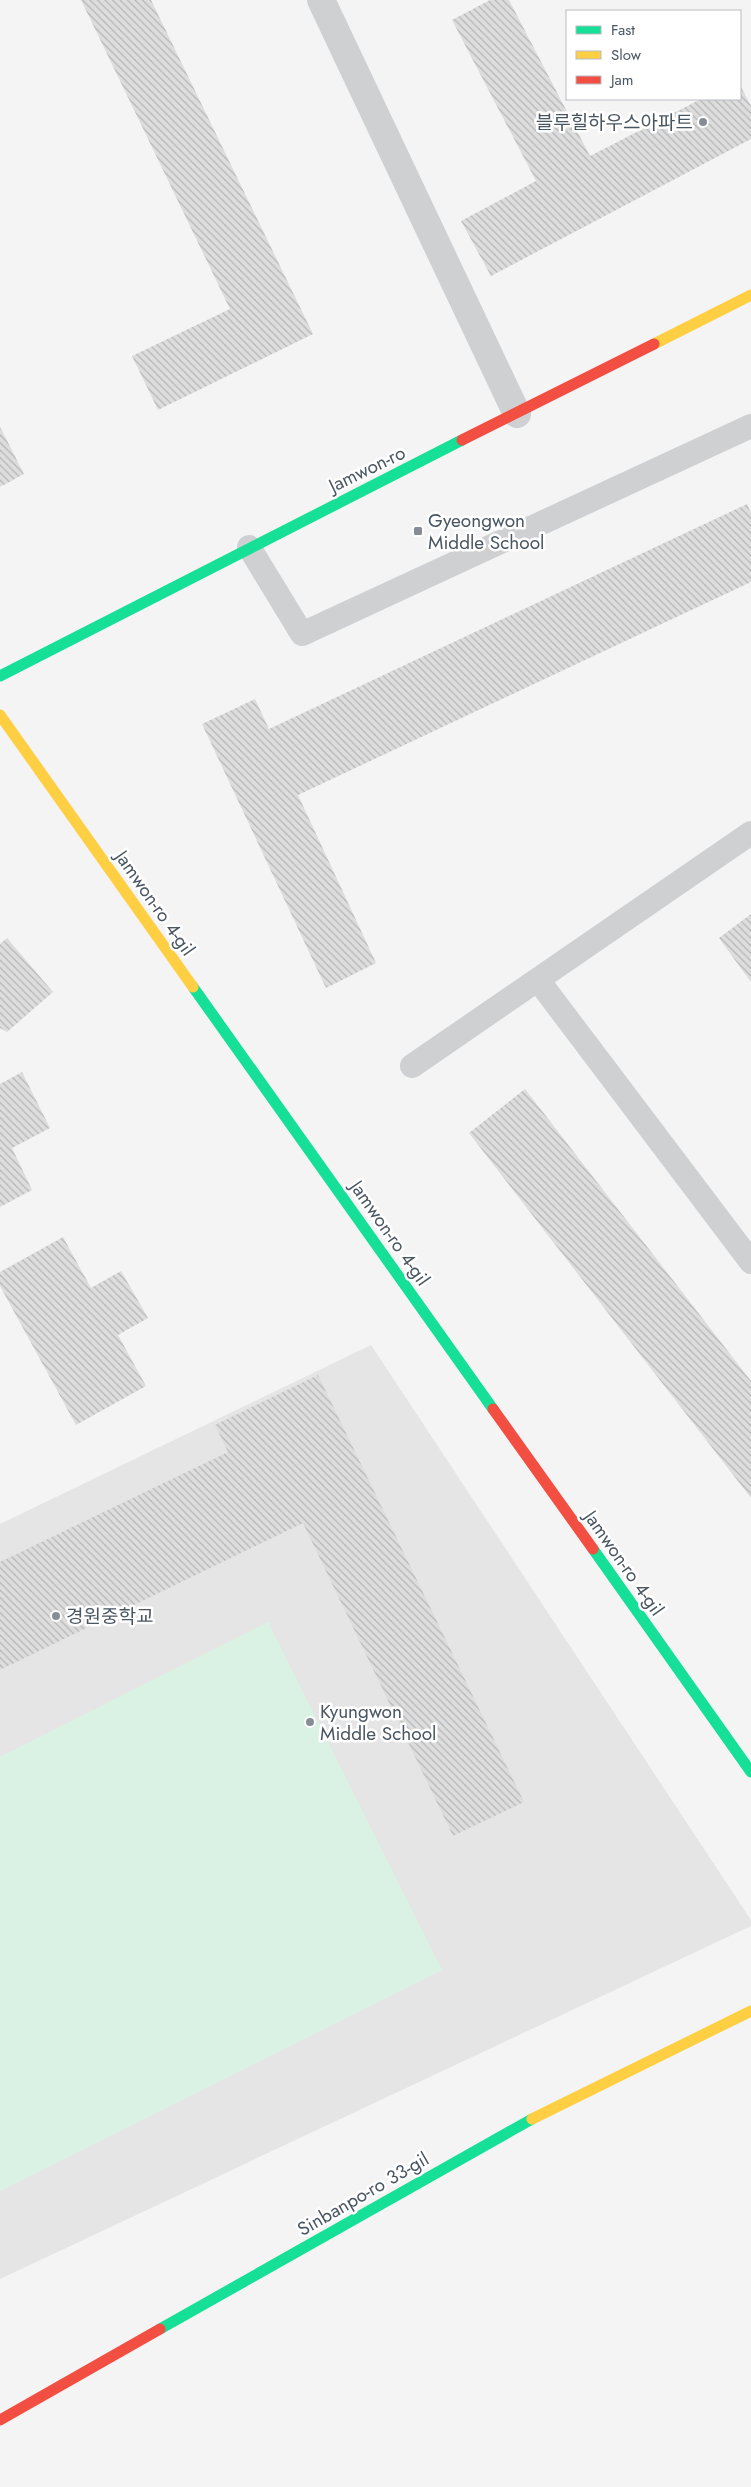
<svg xmlns="http://www.w3.org/2000/svg" width="751" height="2487" font-family="Jost,'Noto Sans KR',sans-serif">
	<style>
		.education { fill: #e6e5e6 }
		.pitch { fill: #d9f2e3 }
		.building { fill: url(#building-back-hatch) }
		.lines { fill: none; stroke-linecap: round; stroke-linejoin: round }
		.lane { stroke: #ced0d2; stroke-width: 24 }
		.street { stroke: #ced0d2; stroke-width: 28 }
		.fast { stroke: #16e098; stroke-width: 11 }
		.slow { stroke: #ffcf43; stroke-width: 11 }
		.jam { stroke: #f24e42; stroke-width: 11 }
		.poi-dot { fill: #868d94; stroke: #fff; stroke-width: 2 }
		.labels { text-anchor: middle; dominant-baseline: central; stroke-width: 5; stroke-linejoin: round; paint-order: stroke }
		.poi-label { font-size: 19px; fill: #4a5661; stroke: #fff; text-anchor: start }
		.street-label { font-size: 19px; fill: #4a5661; stroke: #fff }
	</style>
	<defs>
		<pattern id="building-back-hatch" width="6" height="6" patternUnits="userSpaceOnUse" patternTransform="scale(1.25)"><rect width="6" height="6" fill="#ddddde"/><path d="M-1 5l2 2M0 0l6 6M5-1l2 2" fill="none" stroke="#b5b6b7"/></pattern>
	</defs>
	<rect width="100%" height="100%" fill="#f4f4f4"/>
	<polygon class="education" points="371,1345 751,1920 751,1926 0,2279 0,1524"/>
	<polygon class="pitch" points="268,1622 442,1970 0,2191 0,1757"/>
	<g class="building">
		<polygon points="81,0 151,0 313,334 158,410 132,356 230,309"/>
		<polygon points="490,0 509,0 590,156 701,99 740,99 740,85 751,106 751,139 491,276 461,221 536,181 452,20"/>
		<polygon points="0,427 24,474 0,487"/>
		<polygon points="747,504 751,513 751,582 298,795 376,963 326,988 202,724 255,699 269,729"/>
		<polygon points="751,914 751,982 719,938"/>
		<polygon points="7,938 53,992 7,1032 0,1028 0,944"/>
		<polygon points="22,1072 50,1128 12,1148 32,1190 0,1207 0,1084"/>
		<polygon points="525,1089 751,1381 751,1498 469,1133"/>
		<polygon points="63,1237 91,1288 121,1271 148,1318 118,1335 146,1386 76,1425 0,1286 0,1272"/>
		<polygon points="318,1375 524,1802 453,1836 303,1523 0,1670 0,1562 228,1452 215,1425"/>
	</g>
	<g class="lines">
		<g class="lane">
			<polyline points="249,547 302,634 751,426"/>
			<polyline points="538,980 751,1262"/>
			<polyline points="412,1066 751,833"/>
		</g>
		<polyline class="street" points="321,0 517,414"/>
		<g class="fast">
			<polyline points="0,676 462,440"/>
			<polyline points="193,987 493,1409"/>
			<polyline points="593,1549 751,1772"/>
			<polyline points="160,2329 532,2119"/>
		</g>
		<g class="slow">
			<polyline points="654,344 751,295"/>
			<polyline points="0,715 193,987"/>
			<polyline points="532,2119 751,2011"/>
		</g>
		<g class="jam">
			<polyline points="462,440 654,344"/>
			<polyline points="493,1409 593,1549"/>
			<polyline points="0,2420 160,2329"/>
		</g>
	</g>
	<g class="poi-dot">
		<circle cx="703" cy="122" r="5"/>
		<rect x="413" y="526" width="10" height="10" rx="2.5"/>
		<circle cx="56" cy="1616" r="5"/>
		<circle cx="310" cy="1722" r="5"/>
	</g>
	<g class="labels">
		<g class="poi-label">
			<text x="693" y="122" text-anchor="end">블루힐하우스아파트</text>
			<text x="428" y="520">Gyeongwon<tspan x="428" dy="22">Middle School</tspan></text>
			<text x="66" y="1616">경원중학교</text>
			<text x="320" y="1711">Kyungwon<tspan x="320" dy="22">Middle School</tspan></text>
		</g>
		<g class="street-label">
			<text transform="translate(367 469) rotate(-26)">Jamwon-ro</text>
			<text transform="translate(155 903) rotate(55)">Jamwon-ro 4-gil</text>
			<text transform="translate(390 1233) rotate(55)">Jamwon-ro 4-gil</text>
			<text transform="translate(624 1563) rotate(55)">Jamwon-ro 4-gil</text>
			<text transform="translate(363 2194) rotate(-30)">Sinbanpo-ro 33-gil</text>
		</g>
	</g>
	<rect x="566" y="10" width="175" height="90" fill="#ffffff" stroke="#b7bbc0"/>
	<rect x="576" y="26" width="25" height="8" fill="#16e098" stroke="#b7bbc0"/>
	<text x="611" y="35" font-size="15" fill="#4a5661">Fast</text>
	<rect x="576" y="51" width="25" height="8" fill="#ffcf43" stroke="#b7bbc0"/>
	<text x="611" y="60" font-size="15" fill="#4a5661">Slow</text>
	<rect x="576" y="76" width="25" height="8" fill="#f24e42" stroke="#b7bbc0"/>
	<text x="611" y="85" font-size="15" fill="#4a5661">Jam</text>
</svg>
